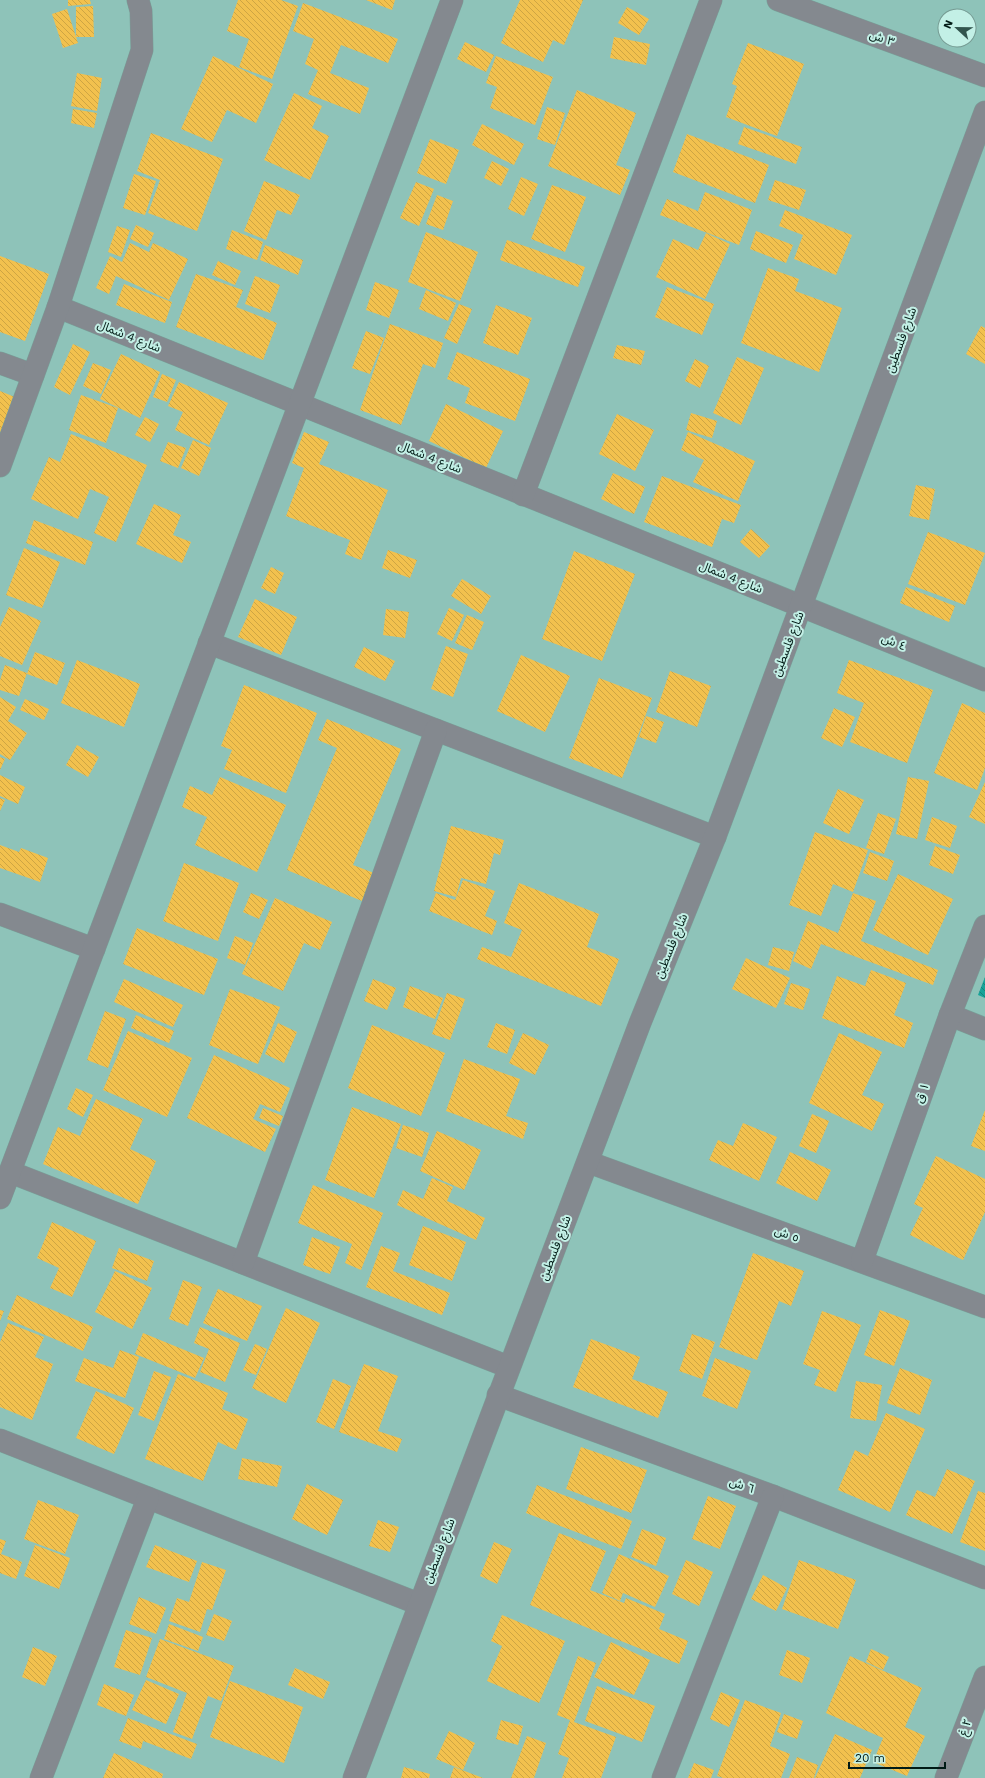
<svg xmlns="http://www.w3.org/2000/svg" width="985" height="1778" font-family="'Work Sans','Noto Sans Arabic',sans-serif">
	<style>
		.homes { fill: url(#homes-back-hatch) }
		.public { fill: url(#public-back-hatch) }
		.lines { fill: none; stroke-linecap: round; stroke-linejoin: round }
		.minor-casing { stroke: #79a099; stroke-width: 23 }
		.minor { stroke: #84898f; stroke-width: 22 }
		.labels { text-anchor: middle; dominant-baseline: central; stroke-width: 4; stroke-linejoin: round; paint-order: stroke }
		.street-label { font-size: 12px; fill: #001a15; stroke: #c3f0e6 }
	</style>
	<defs>
		<pattern id="homes-back-hatch" width="6" height="6" patternUnits="userSpaceOnUse"><rect width="6" height="6" fill="#f2c14e"/><path d="M-1 5l2 2M0 0l6 6M5-1l2 2" fill="none" stroke="#cea543"/></pattern>
		<pattern id="public-back-hatch" width="6" height="6" patternUnits="userSpaceOnUse"><rect width="6" height="6" fill="#17a398"/><path d="M-1 5l2 2M0 0l6 6M5-1l2 2" fill="none" stroke="#12847b"/></pattern>
	</defs>
	<rect width="100%" height="100%" fill="#8ec3b9"/>
	<g class="homes">
		<polygon points="68,0 90,0 91,4 68,6"/>
		<polygon points="238,0 281,0 298,6 272,79 239,67 249,39 227,31"/>
		<polygon points="366,0 395,0 392,10"/>
		<polygon points="520,0 583,0 564,45 553,40 543,62 501,43"/>
		<polygon points="303,3 398,39 388,63 341,45 330,73 369,88 360,114 308,94 318,70 305,64 314,39 293,31"/>
		<polygon points="93,6 94,37 76,37 76,7"/>
		<polygon points="627,7 649,19 639,35 618,23"/>
		<polygon points="67,9 78,43 63,48 52,14"/>
		<polygon points="614,37 650,44 646,65 610,58"/>
		<polygon points="465,42 494,55 486,72 457,59"/>
		<polygon points="748,43 804,64 777,136 726,117 737,86 732,84"/>
		<polygon points="213,56 273,84 256,123 227,110 212,142 181,129"/>
		<polygon points="496,56 553,77 535,125 490,108 497,87 486,83"/>
		<polygon points="77,73 102,78 97,111 71,106"/>
		<polygon points="577,90 636,113 616,165 630,170 620,195 548,166"/>
		<polygon points="294,93 322,106 312,128 329,136 310,180 264,160"/>
		<polygon points="547,107 565,113 555,145 537,139"/>
		<polygon points="73,109 97,113 94,128 71,123"/>
		<polygon points="482,124 524,144 514,165 472,145"/>
		<polygon points="744,127 802,147 796,164 738,144"/>
		<polygon points="151,133 223,159 197,231 148,213 160,180 137,171"/>
		<polygon points="687,134 769,165 755,203 673,172"/>
		<polygon points="430,139 459,150 446,184 417,173"/>
		<polygon points="492,161 509,169 501,186 484,178"/>
		<polygon points="134,174 156,181 145,215 123,208"/>
		<polygon points="521,177 538,184 524,216 508,209"/>
		<polygon points="775,180 806,190 799,210 768,200"/>
		<polygon points="264,181 300,195 291,215 277,210 266,240 244,231"/>
		<polygon points="416,182 434,189 419,226 400,218"/>
		<polygon points="552,185 586,197 565,252 531,239"/>
		<polygon points="705,192 752,210 739,245 660,215 667,199 698,211"/>
		<polygon points="437,195 453,201 443,230 426,224"/>
		<polygon points="785,210 852,235 836,275 794,259 803,235 779,226"/>
		<polygon points="136,225 154,233 148,247 130,239"/>
		<polygon points="117,226 130,230 121,257 108,252"/>
		<polygon points="232,230 263,242 257,260 226,249"/>
		<polygon points="756,231 793,245 786,263 750,249"/>
		<polygon points="426,232 478,252 460,301 408,282"/>
		<polygon points="706,233 730,244 705,299 656,277 673,239 698,250"/>
		<polygon points="507,240 585,267 578,287 500,260"/>
		<polygon points="130,243 149,252 153,243 188,259 169,300 116,276 109,294 96,288 110,256 122,262"/>
		<polygon points="265,245 303,260 298,275 260,260"/>
		<polygon points="0,256 49,274 25,341 0,332"/>
		<polygon points="218,261 241,271 235,285 212,275"/>
		<polygon points="768,268 799,279 795,291 842,308 819,372 741,343"/>
		<polygon points="196,274 243,290 236,307 277,323 263,360 176,327"/>
		<polygon points="255,276 280,285 270,313 245,304"/>
		<polygon points="375,282 399,290 389,318 366,310"/>
		<polygon points="124,284 172,302 165,323 116,305"/>
		<polygon points="667,287 714,304 702,335 655,317"/>
		<polygon points="426,290 456,303 448,321 419,309"/>
		<polygon points="459,304 472,309 457,344 444,338"/>
		<polygon points="496,305 532,318 518,355 483,343"/>
		<polygon points="390,324 443,343 435,368 423,364 401,425 360,410"/>
		<polygon points="981,326 985,328 985,364 966,354"/>
		<polygon points="366,331 384,338 370,374 352,368"/>
		<polygon points="73,344 90,352 70,395 54,387"/>
		<polygon points="617,345 645,351 641,365 613,358"/>
		<polygon points="457,352 530,379 515,421 465,403 470,388 447,379"/>
		<polygon points="121,354 160,372 140,418 100,399"/>
		<polygon points="737,357 764,368 741,425 713,413"/>
		<polygon points="695,359 709,366 700,388 685,381"/>
		<polygon points="93,363 111,370 101,394 83,386"/>
		<polygon points="162,374 176,380 167,402 153,397"/>
		<polygon points="179,382 228,403 209,445 175,430 183,412 168,406"/>
		<polygon points="0,391 27,402 0,474"/>
		<polygon points="81,395 118,408 106,443 69,430"/>
		<polygon points="446,404 503,431 486,468 429,441"/>
		<polygon points="691,413 717,421 712,438 686,430"/>
		<polygon points="617,414 654,430 635,471 599,454"/>
		<polygon points="145,417 159,424 150,442 135,435"/>
		<polygon points="304,432 329,442 319,464 388,490 361,560 345,554 350,540 286,516 304,468 292,463"/>
		<polygon points="688,432 755,461 738,501 693,482 704,460 681,450"/>
		<polygon points="71,434 147,465 116,542 94,533 109,497 90,489 78,519 31,499 49,457 60,462"/>
		<polygon points="193,440 211,448 199,476 181,468"/>
		<polygon points="168,442 186,448 178,468 160,461"/>
		<polygon points="613,473 645,487 634,514 601,499"/>
		<polygon points="662,476 741,505 734,523 722,519 712,547 644,522"/>
		<polygon points="916,485 935,489 929,520 909,516"/>
		<polygon points="154,504 181,515 173,535 191,542 182,563 136,544"/>
		<polygon points="34,520 93,542 85,565 26,543"/>
		<polygon points="751,529 770,546 759,558 740,542"/>
		<polygon points="928,532 985,553 965,605 908,584"/>
		<polygon points="24,548 60,562 42,608 6,595"/>
		<polygon points="388,550 417,560 410,578 382,568"/>
		<polygon points="574,551 635,574 602,661 542,639"/>
		<polygon points="271,567 284,573 275,594 261,588"/>
		<polygon points="462,579 491,596 481,614 451,596"/>
		<polygon points="906,587 955,606 949,622 900,603"/>
		<polygon points="255,599 297,617 281,655 238,637"/>
		<polygon points="9,607 41,621 22,665 0,656 0,627"/>
		<polygon points="449,608 464,615 452,641 437,634"/>
		<polygon points="386,609 409,612 405,638 383,635"/>
		<polygon points="467,615 484,622 472,650 455,643"/>
		<polygon points="446,646 468,654 453,697 431,689"/>
		<polygon points="364,647 395,661 385,681 354,667"/>
		<polygon points="35,652 65,663 57,685 27,674"/>
		<polygon points="521,655 570,676 545,732 497,711"/>
		<polygon points="77,660 140,684 124,727 61,703"/>
		<polygon points="849,660 933,690 907,763 850,742 864,703 837,693"/>
		<polygon points="5,665 27,673 19,696 0,690 0,680"/>
		<polygon points="670,671 711,686 697,727 656,712"/>
		<polygon points="599,678 652,698 622,778 569,758"/>
		<polygon points="244,685 317,713 286,793 224,769 232,750 221,746"/>
		<polygon points="0,697 16,707 8,721 27,733 10,760 0,754"/>
		<polygon points="25,699 49,709 44,720 20,710"/>
		<polygon points="962,703 985,713 985,768 977,790 934,773"/>
		<polygon points="834,708 855,717 842,747 821,738"/>
		<polygon points="646,716 664,722 656,743 639,737"/>
		<polygon points="327,719 401,749 353,865 374,873 362,901 287,870 337,748 318,740"/>
		<polygon points="77,745 99,757 88,777 66,765"/>
		<polygon points="0,757 5,759 0,770"/>
		<polygon points="0,775 25,787 18,804 0,796"/>
		<polygon points="220,777 286,805 257,872 195,845 207,817 182,807 190,786 212,795"/>
		<polygon points="908,777 929,781 917,839 896,834"/>
		<polygon points="985,782 985,824 969,817"/>
		<polygon points="838,789 864,800 849,834 823,823"/>
		<polygon points="0,798 5,800 0,811"/>
		<polygon points="878,813 896,819 884,854 866,848"/>
		<polygon points="932,817 957,826 950,848 925,840"/>
		<polygon points="451,826 504,840 500,855 494,853 486,884 461,878 456,897 434,891"/>
		<polygon points="815,832 868,850 853,892 833,884 821,916 789,905"/>
		<polygon points="0,845 19,852 21,848 48,858 40,882 0,868"/>
		<polygon points="935,846 960,855 953,874 929,865"/>
		<polygon points="870,852 894,861 887,881 863,873"/>
		<polygon points="184,863 239,883 218,941 163,921"/>
		<polygon points="898,874 953,899 928,955 873,930"/>
		<polygon points="463,880 495,891 485,916 497,921 492,935 429,911 436,893 455,900"/>
		<polygon points="519,883 599,914 587,947 619,959 601,1006 477,959 482,947 511,957 522,930 504,923"/>
		<polygon points="251,893 268,900 259,919 243,912"/>
		<polygon points="853,893 876,901 861,941 938,970 933,985 821,944 811,969 793,961 808,921 838,933"/>
		<polygon points="275,898 332,922 320,950 304,943 283,991 242,974"/>
		<polygon points="137,928 218,959 204,995 123,964"/>
		<polygon points="235,936 253,943 245,965 227,958"/>
		<polygon points="773,947 794,952 789,971 768,965"/>
		<polygon points="746,958 790,978 776,1008 732,989"/>
		<polygon points="871,970 906,983 894,1015 913,1023 904,1048 822,1018 837,976 865,986"/>
		<polygon points="124,979 183,1005 173,1027 114,1002"/>
		<polygon points="373,979 396,988 387,1010 364,1001"/>
		<polygon points="791,983 810,989 803,1010 784,1004"/>
		<polygon points="410,986 443,998 435,1019 403,1007"/>
		<polygon points="230,989 280,1007 258,1064 209,1045"/>
		<polygon points="447,993 465,999 450,1040 432,1034"/>
		<polygon points="105,1011 126,1019 108,1068 87,1060"/>
		<polygon points="136,1015 174,1031 169,1043 131,1028"/>
		<polygon points="278,1023 297,1032 284,1063 265,1054"/>
		<polygon points="496,1023 515,1030 507,1054 487,1047"/>
		<polygon points="372,1025 445,1053 421,1116 348,1088"/>
		<polygon points="128,1031 192,1058 167,1117 103,1090"/>
		<polygon points="523,1033 549,1045 535,1075 509,1063"/>
		<polygon points="839,1033 882,1052 862,1095 884,1104 872,1131 809,1103"/>
		<polygon points="214,1055 290,1088 280,1112 260,1104 253,1119 276,1129 265,1152 187,1118"/>
		<polygon points="464,1059 520,1079 506,1116 528,1123 523,1139 446,1111"/>
		<polygon points="76,1088 93,1095 83,1117 67,1109"/>
		<polygon points="96,1099 143,1119 130,1149 156,1161 138,1204 43,1164 58,1127 80,1136"/>
		<polygon points="352,1107 401,1124 374,1198 325,1180"/>
		<polygon points="263,1108 283,1116 279,1126 259,1118"/>
		<polygon points="985,1110 985,1151 971,1146"/>
		<polygon points="812,1114 829,1121 816,1153 799,1146"/>
		<polygon points="743,1123 777,1137 759,1181 709,1160 718,1140 733,1146"/>
		<polygon points="403,1125 429,1133 422,1157 396,1148"/>
		<polygon points="437,1131 481,1150 464,1190 420,1171"/>
		<polygon points="790,1152 831,1170 817,1201 776,1183"/>
		<polygon points="936,1156 985,1179 985,1212 963,1260 910,1235 923,1208 914,1204"/>
		<polygon points="432,1178 453,1187 447,1201 485,1218 476,1240 397,1205 403,1190 423,1199"/>
		<polygon points="313,1185 383,1213 361,1270 345,1263 352,1244 298,1223"/>
		<polygon points="52,1222 96,1241 72,1297 50,1288 59,1268 37,1258"/>
		<polygon points="423,1226 466,1242 452,1281 409,1265"/>
		<polygon points="312,1237 340,1247 330,1274 303,1265"/>
		<polygon points="381,1246 400,1253 393,1271 450,1293 442,1315 366,1287"/>
		<polygon points="119,1248 154,1261 147,1281 112,1268"/>
		<polygon points="753,1253 804,1271 791,1306 779,1301 757,1360 719,1347"/>
		<polygon points="115,1271 152,1288 132,1329 95,1312"/>
		<polygon points="183,1280 202,1287 188,1326 169,1319"/>
		<polygon points="218,1289 262,1306 247,1341 203,1323"/>
		<polygon points="17,1295 93,1327 83,1351 7,1319"/>
		<polygon points="286,1308 320,1323 286,1403 252,1388"/>
		<polygon points="0,1310 4,1311 0,1321"/>
		<polygon points="880,1310 910,1321 894,1366 864,1355"/>
		<polygon points="822,1311 861,1325 836,1392 814,1385 820,1370 803,1364"/>
		<polygon points="8,1323 44,1337 35,1357 53,1364 32,1420 0,1407 0,1342"/>
		<polygon points="200,1327 240,1343 225,1382 200,1372 209,1349 194,1343"/>
		<polygon points="143,1333 204,1358 195,1378 135,1354"/>
		<polygon points="692,1334 715,1342 702,1379 679,1371"/>
		<polygon points="591,1339 640,1357 632,1379 668,1392 658,1418 573,1387"/>
		<polygon points="255,1344 267,1349 256,1375 243,1370"/>
		<polygon points="120,1350 139,1357 125,1398 75,1381 84,1358 113,1368"/>
		<polygon points="715,1358 751,1371 737,1409 702,1396"/>
		<polygon points="364,1364 398,1376 378,1431 402,1439 397,1452 339,1432"/>
		<polygon points="900,1368 932,1380 920,1415 887,1403"/>
		<polygon points="154,1371 171,1377 154,1421 138,1415"/>
		<polygon points="178,1374 228,1393 222,1409 248,1419 236,1450 218,1442 203,1481 145,1459"/>
		<polygon points="333,1379 351,1386 334,1429 316,1422"/>
		<polygon points="856,1381 882,1385 876,1421 850,1418"/>
		<polygon points="96,1391 134,1408 114,1454 76,1438"/>
		<polygon points="886,1413 925,1429 890,1512 838,1490 855,1450 868,1456"/>
		<polygon points="581,1447 647,1470 631,1513 566,1489"/>
		<polygon points="242,1458 282,1466 277,1487 238,1479"/>
		<polygon points="947,1469 975,1481 952,1534 906,1515 917,1490 935,1497"/>
		<polygon points="307,1484 343,1500 327,1535 292,1519"/>
		<polygon points="537,1485 632,1521 621,1549 526,1513"/>
		<polygon points="978,1491 985,1493 985,1551 960,1542"/>
		<polygon points="708,1496 736,1506 720,1549 692,1539"/>
		<polygon points="38,1500 79,1515 65,1554 24,1539"/>
		<polygon points="378,1520 399,1527 390,1552 369,1546"/>
		<polygon points="642,1529 666,1538 656,1566 631,1557"/>
		<polygon points="559,1533 606,1551 590,1590 624,1603 626,1598 665,1614 659,1629 688,1641 679,1664 530,1605"/>
		<polygon points="0,1539 6,1541 1,1554 22,1562 16,1579 0,1573"/>
		<polygon points="494,1542 512,1549 497,1584 480,1576"/>
		<polygon points="35,1545 70,1558 59,1589 24,1576"/>
		<polygon points="155,1545 197,1561 189,1582 146,1567"/>
		<polygon points="619,1554 669,1576 655,1607 623,1593 620,1601 602,1593"/>
		<polygon points="686,1560 713,1572 699,1606 672,1594"/>
		<polygon points="799,1560 856,1580 838,1629 782,1609"/>
		<polygon points="202,1562 226,1570 212,1610 207,1609 200,1632 169,1621 177,1598 189,1602"/>
		<polygon points="763,1575 787,1588 776,1611 751,1599"/>
		<polygon points="139,1597 166,1608 156,1634 129,1624"/>
		<polygon points="214,1614 232,1621 224,1641 206,1635"/>
		<polygon points="502,1615 565,1641 539,1703 487,1681 502,1646 491,1641"/>
		<polygon points="169,1624 203,1637 198,1651 164,1639"/>
		<polygon points="126,1630 152,1638 140,1675 114,1667"/>
		<polygon points="160,1639 234,1666 221,1701 208,1696 192,1739 173,1732 187,1693 146,1677"/>
		<polygon points="611,1642 650,1660 634,1695 594,1677"/>
		<polygon points="33,1647 57,1656 45,1686 22,1677"/>
		<polygon points="871,1649 889,1657 883,1670 866,1662"/>
		<polygon points="787,1650 810,1658 802,1683 779,1675"/>
		<polygon points="578,1656 596,1663 574,1722 616,1737 601,1778 562,1778 569,1758 558,1754 570,1720 557,1715"/>
		<polygon points="850,1656 922,1688 905,1727 925,1736 907,1776 873,1762 883,1738 826,1713"/>
		<polygon points="295,1668 330,1682 323,1699 288,1685"/>
		<polygon points="146,1680 179,1694 166,1724 132,1710"/>
		<polygon points="230,1681 303,1707 284,1763 210,1737"/>
		<polygon points="104,1684 134,1695 126,1716 97,1705"/>
		<polygon points="597,1686 655,1706 642,1742 585,1721"/>
		<polygon points="721,1692 740,1700 729,1727 710,1719"/>
		<polygon points="745,1700 781,1713 770,1746 790,1754 781,1778 723,1778 717,1776"/>
		<polygon points="784,1714 803,1721 797,1739 777,1732"/>
		<polygon points="128,1718 197,1744 191,1759 143,1741 141,1749 119,1741"/>
		<polygon points="501,1720 523,1726 518,1745 496,1739"/>
		<polygon points="449,1731 475,1743 463,1770 436,1759"/>
		<polygon points="835,1734 872,1750 860,1778 815,1778"/>
		<polygon points="527,1736 546,1743 534,1778 511,1778"/>
		<polygon points="114,1753 163,1774 162,1778 103,1778"/>
		<polygon points="797,1757 818,1765 814,1778 789,1778"/>
		<polygon points="694,1763 714,1770 711,1778 688,1778"/>
		<polygon points="404,1767 430,1774 429,1778 401,1778"/>
		<polygon points="454,1767 483,1778 450,1778"/>
	</g>
	<polygon class="public" points="985,977 985,998 978,995"/>
	<g class="lines">
		<defs>
			<g id="minor">
				<polyline points="778,0 985,76"/>
				<polyline points="58,307 985,680"/>
				<polyline points="0,363 33,375"/>
				<polyline points="0,466 58,307 142,50 141,11 138,0"/>
				<polyline points="523,495 711,0"/>
				<polyline points="209,643 715,837"/>
				<polyline points="0,914 94,949"/>
				<polyline points="950,1015 985,1029"/>
				<polyline points="588,1162 985,1307"/>
				<polyline points="10,1172 509,1367"/>
				<polyline points="0,1198 452,0"/>
				<polyline points="862,1261 950,1015 985,926"/>
				<polyline points="243,1263 436,730"/>
				<polyline points="498,1395 773,1496 985,1578"/>
				<polyline points="0,1440 419,1604"/>
				<polyline points="41,1778 148,1498"/>
				<polyline points="354,1778 640,1023 715,837 985,112"/>
				<polyline points="663,1778 773,1496"/>
				<polyline points="946,1778 985,1677"/>
			</g>
		</defs>
		<use href="#minor" class="minor-casing"/>
		<use href="#minor" class="minor"/>
	</g>
	<g class="labels">
		<g class="street-label">
			<text transform="translate(882 38) rotate(20)">٣ ش</text>
			<text transform="translate(129 336) rotate(22)">شارع 4 شمال</text>
			<text transform="translate(901 340) rotate(-70)">شارع فلسطين</text>
			<text transform="translate(430 457) rotate(22)">شارع 4 شمال</text>
			<text transform="translate(731 577) rotate(22)">شارع 4 شمال</text>
			<text transform="translate(894 642) rotate(22)">٤ ش</text>
			<text transform="translate(788 644) rotate(-69)">شارع فلسطين</text>
			<text transform="translate(671 946) rotate(-68)">شارع فلسطين</text>
			<text transform="translate(922 1093) rotate(-70)">١ ق</text>
			<text transform="translate(787 1234) rotate(20)">٥ ش</text>
			<text transform="translate(555 1248) rotate(-69)">شارع فلسطين</text>
			<text transform="translate(742 1485) rotate(20)">٦ ش</text>
			<text transform="translate(439 1551) rotate(-69)">شارع فلسطين</text>
			<text transform="translate(965 1727) rotate(-69)">٢ غ</text>
		</g>
	</g>
	<g transform="translate(957 28) rotate(292)"><circle r="19" fill="#c3f0e6" stroke="#759a92"/>
	<path d="M0-3L7 15L0 10L-7 15Z" fill="#32554e"/>
	<text y="-6" font-size="11" font-weight="bold" text-anchor="middle" fill="#001a15">N</text>
	</g>
	<path d="M849 1762v6h96v-6" fill="none" stroke="#001a15" stroke-width="2"/>
	<text x="855" y="1762" font-size="12" fill="#001a15" stroke="#c3f0e6" stroke-width="3" paint-order="stroke">20 m</text>
</svg>
